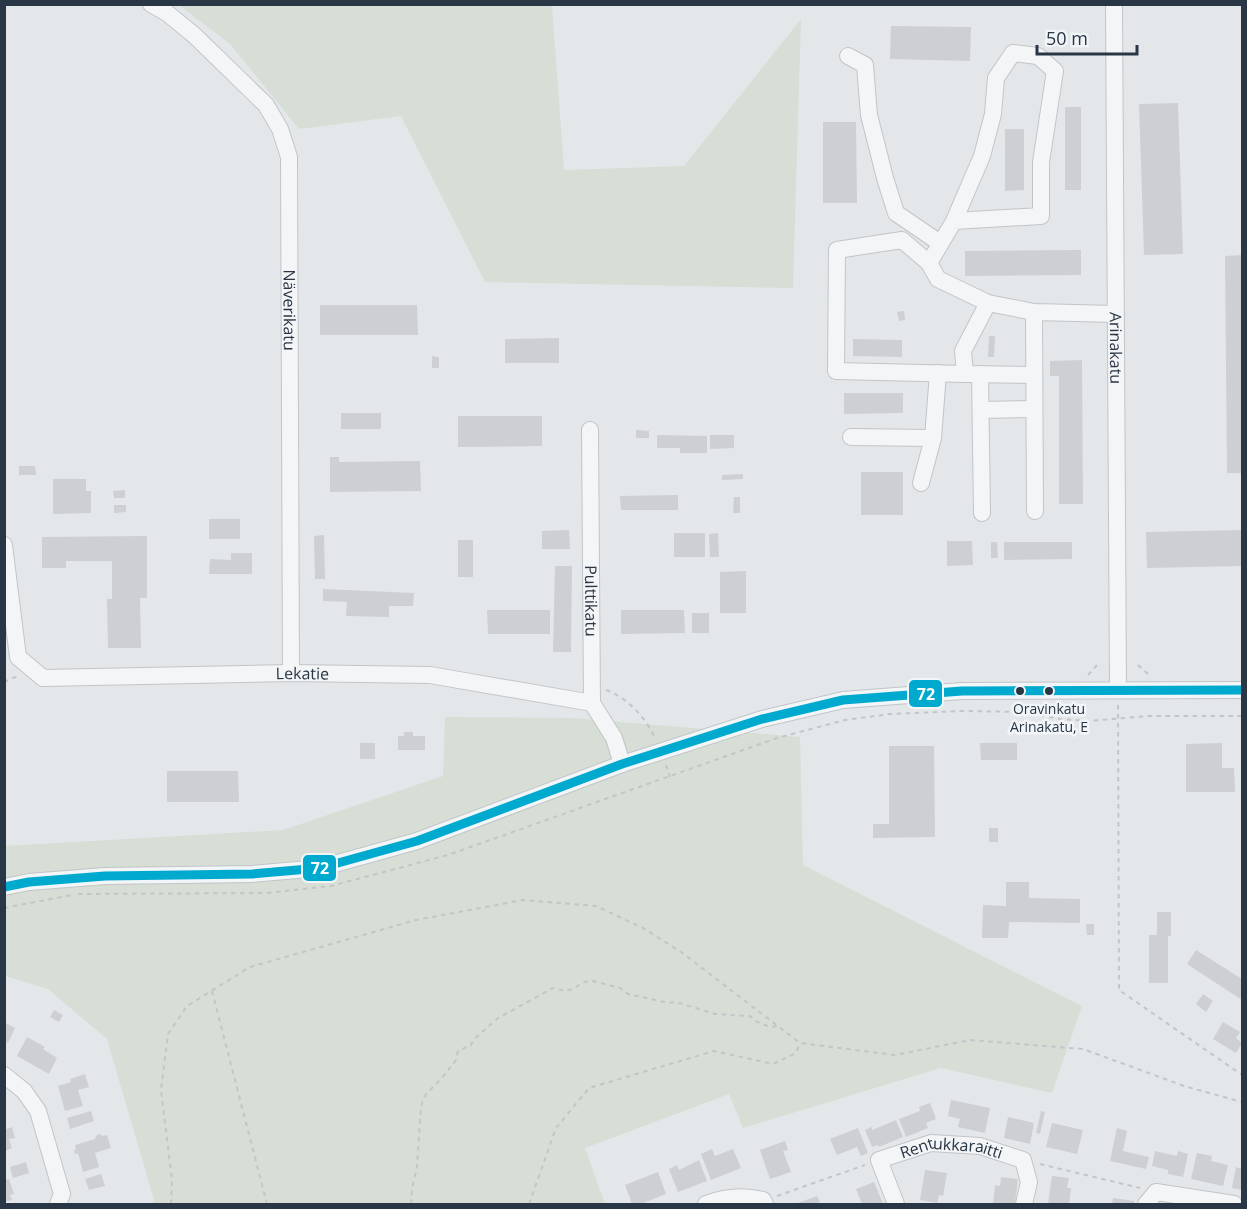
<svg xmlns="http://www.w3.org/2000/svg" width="1247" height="1209" font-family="'Open Sans',sans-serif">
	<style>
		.green { fill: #d6ded5 }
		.building { fill: #cdcfd2 }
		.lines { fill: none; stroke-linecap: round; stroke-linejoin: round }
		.minor-casing { stroke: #c2c5c8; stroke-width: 18 }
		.path { stroke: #c3c6c9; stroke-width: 2; stroke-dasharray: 4.5 4.5; stroke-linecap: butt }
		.minor { stroke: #f3f5f6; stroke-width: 16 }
		.bus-1-casing { stroke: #f2f6f9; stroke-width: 14 }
		.bus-1 { stroke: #00a9ce; stroke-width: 9 }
		.bus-dot { fill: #293645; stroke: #f2f6f9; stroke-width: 2 }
		.labels { text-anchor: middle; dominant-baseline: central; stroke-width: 5; stroke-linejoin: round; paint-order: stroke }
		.bus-label { font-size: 14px; fill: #293645; stroke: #f2f6f9 }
		.street-label { font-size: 16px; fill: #293645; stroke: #f2f6f9 }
		.line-badge { stroke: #f2f6f9; stroke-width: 2 }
		.badge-label { font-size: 16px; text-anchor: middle; font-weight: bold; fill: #fff }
	</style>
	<rect width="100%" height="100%" fill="#e4e7ea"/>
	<g class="green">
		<polygon points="179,5 552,5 564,170 684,166 801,19 793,288 485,282 401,116 299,129 230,44"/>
		<polygon points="445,717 573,718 800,737 803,865 1082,1006 1052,1093 941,1068 743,1128 729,1094 585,1148 605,1204 152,1204 154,1200 107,1039 48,989 5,976 5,846 283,830 443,776"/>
	</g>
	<g class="building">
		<polygon points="891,26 971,27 970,61 890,59"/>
		<polygon points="1178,103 1183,254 1144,255 1139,104"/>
		<rect x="1065" y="107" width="16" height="83"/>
		<polygon points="823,122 856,122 857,203 823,203"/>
		<polygon points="1005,129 1024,129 1024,190 1005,191"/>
		<polygon points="1081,250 1081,275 965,276 965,251"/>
		<polygon points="1242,255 1242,473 1227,473 1225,256"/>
		<polygon points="320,305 417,305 418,335 320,335"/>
		<polygon points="904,311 905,320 899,321 897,312"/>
		<polygon points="989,336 995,336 994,357 988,357"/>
		<polygon points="559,338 559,363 505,363 505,339"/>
		<polygon points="853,339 902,340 902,357 853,356"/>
		<polygon points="432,356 439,357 439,368 432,368"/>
		<polygon points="1082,360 1083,504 1059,504 1059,376 1050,376 1050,361"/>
		<polygon points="844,393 903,393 903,413 844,414"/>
		<rect x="341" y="413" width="40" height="16"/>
		<polygon points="458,416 542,416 542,446 458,447"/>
		<polygon points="636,430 649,431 649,438 636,438"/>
		<polygon points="657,435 707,436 707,453 680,453 680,448 657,448"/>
		<polygon points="710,435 734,435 734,448 710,449"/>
		<polygon points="330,457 339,457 339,462 420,461 421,491 330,492"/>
		<polygon points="19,466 35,466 36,475 19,475"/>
		<rect x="861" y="472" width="42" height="43"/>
		<polygon points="743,474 743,479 722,480 722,475"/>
		<polygon points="53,479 86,479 86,491 91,491 91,513 53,514"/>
		<polygon points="125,490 125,498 114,498 113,491"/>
		<polygon points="678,495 678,510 621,510 620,496"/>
		<polygon points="734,497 740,497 740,513 733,513"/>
		<polygon points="114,505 126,505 126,512 114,513"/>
		<rect x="209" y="519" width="31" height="20"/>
		<polygon points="569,530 570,549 542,549 542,531"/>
		<polygon points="1242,530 1242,566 1147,568 1146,532"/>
		<rect x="674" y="533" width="31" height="24"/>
		<polygon points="718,533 719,557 710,557 709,534"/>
		<polygon points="324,535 325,579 315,579 314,536"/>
		<polygon points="147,536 147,598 140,598 141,648 108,648 107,599 112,599 112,561 66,561 66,568 42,568 42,537"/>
		<rect x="458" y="540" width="15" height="37"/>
		<polygon points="947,541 972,541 973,565 947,566"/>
		<polygon points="991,542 997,542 998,558 991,558"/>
		<polygon points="1004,542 1072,542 1072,559 1004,560"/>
		<polygon points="231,553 252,553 252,574 209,574 210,559 231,560"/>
		<polygon points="555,566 572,566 571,652 553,652"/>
		<polygon points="746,571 746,613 720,613 720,572"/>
		<polygon points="323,589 414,593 413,606 389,606 389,617 346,616 347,602 323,601"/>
		<polygon points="487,610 550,610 550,634 488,634"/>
		<polygon points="621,610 684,610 685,633 621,634"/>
		<rect x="692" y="613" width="17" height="20"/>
		<polygon points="404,732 413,732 413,736 425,736 425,750 398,750 398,736 404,736"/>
		<rect x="360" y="743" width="15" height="16"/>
		<polygon points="980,743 1017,743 1017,760 981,760"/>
		<polygon points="1222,743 1222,768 1234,768 1235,792 1186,792 1186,744"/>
		<polygon points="889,746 934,746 935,837 873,838 873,824 889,824"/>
		<polygon points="167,771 238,771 239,802 167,802"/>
		<rect x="989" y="828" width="9" height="14"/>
		<polygon points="1006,882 1029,882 1029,898 1080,899 1080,923 1009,922 1008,938 982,938 983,905 1006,906"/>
		<polygon points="1157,912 1171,912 1171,936 1168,936 1168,983 1149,983 1149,935 1157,935"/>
		<polygon points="1086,924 1094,924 1094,935 1087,935"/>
		<polygon points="1196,950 1242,979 1242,1000 1187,964"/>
		<polygon points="1203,994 1213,1001 1206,1012 1196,1004"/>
		<polygon points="54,1010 63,1015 59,1022 50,1017"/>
		<polygon points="4,1022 15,1028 8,1043 4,1041"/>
		<polygon points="1223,1022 1240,1032 1236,1038 1242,1043 1236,1053 1213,1039"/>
		<polygon points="27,1037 45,1047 43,1049 57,1058 49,1074 17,1056"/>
		<polygon points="85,1074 89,1087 78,1090 83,1106 65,1111 58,1086 71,1082 70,1079"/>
		<polygon points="951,1100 990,1108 985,1133 958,1127 960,1119 948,1116"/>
		<polygon points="930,1103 936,1119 926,1123 928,1128 906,1137 899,1119 920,1111 919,1107"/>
		<polygon points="91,1111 94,1121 70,1129 67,1118"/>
		<polygon points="1041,1111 1045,1112 1040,1134 1036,1133"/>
		<polygon points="1008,1117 1034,1123 1030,1144 1004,1138"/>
		<polygon points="896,1120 903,1137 879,1147 878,1145 872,1147 865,1130 872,1127 872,1130"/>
		<polygon points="1052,1123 1083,1130 1077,1154 1046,1147"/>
		<polygon points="5,1125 6,1129 12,1127 15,1138 9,1139 12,1148 5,1151"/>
		<polygon points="858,1128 868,1153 861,1156 857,1147 837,1155 830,1139"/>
		<polygon points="1117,1128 1127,1131 1123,1151 1149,1157 1146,1169 1110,1161"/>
		<polygon points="100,1134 102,1136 107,1135 111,1148 95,1153 99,1167 83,1172 78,1153 75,1154 74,1150 76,1149 75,1145 95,1139 96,1136"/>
		<polygon points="785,1141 788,1150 783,1151 791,1172 770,1179 760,1150"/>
		<polygon points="712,1149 715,1156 733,1149 741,1168 711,1180 701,1154"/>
		<polygon points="1155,1151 1177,1156 1178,1151 1188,1154 1183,1177 1168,1174 1168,1170 1152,1166"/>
		<polygon points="1197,1153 1212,1156 1211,1161 1228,1165 1223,1186 1191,1179"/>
		<polygon points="699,1160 707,1181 678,1192 669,1169 677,1165 679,1170"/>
		<polygon points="26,1162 29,1173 13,1178 10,1167"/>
		<polygon points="1236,1167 1242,1169 1242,1190 1232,1188"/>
		<polygon points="925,1170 947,1173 943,1196 939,1195 937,1203 920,1200"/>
		<polygon points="658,1172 666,1194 641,1204 632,1204 625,1185"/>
		<polygon points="101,1174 105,1186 89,1190 85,1179"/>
		<polygon points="1052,1176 1069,1178 1067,1188 1071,1188 1069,1204 1048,1204"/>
		<polygon points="1001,1177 1018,1179 1015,1204 993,1204 995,1185 1000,1186"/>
		<polygon points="9,1179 14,1194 10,1195 12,1200 4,1202 4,1180"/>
		<polygon points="874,1182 883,1204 862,1204 856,1189"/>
		<polygon points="817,1196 820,1202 813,1204 795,1204"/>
		<polygon points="1113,1198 1134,1201 1134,1204 1112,1204"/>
	</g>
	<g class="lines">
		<defs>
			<g id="minor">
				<path id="s1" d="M151,4l16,9 27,22 72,70 14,24 9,28 2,516"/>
				<path id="s2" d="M1114,4l4,686"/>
				<polyline points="848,56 865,65 869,115 885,178 896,213 940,243"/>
				<polyline points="954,221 1041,216 1041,162 1055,71 1038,56 1013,53 996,78 993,114 982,156 954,221 929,263 938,279 988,303 1034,312 1115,314"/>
				<polyline points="929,263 902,240 837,250 836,371 965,374"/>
				<polyline points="988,303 963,351 965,374 1034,375"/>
				<polyline points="1034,312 1035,511"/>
				<polyline points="980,374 982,513"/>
				<polyline points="981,410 1034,409"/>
				<path id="s3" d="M590,430l2,273 22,35 8,26"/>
				<polyline points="851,437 933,438"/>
				<polyline points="921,483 933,438 938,373"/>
				<path id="s4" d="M4,545l14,112 25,21 248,-5 139,2 162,28"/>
				<polyline points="4,887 29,882 105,876 252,874 320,868 417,841 622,764 762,719 843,700 962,691 1242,690"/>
				<polyline points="4,1075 24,1091 38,1111 62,1194 58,1204"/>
				<path d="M706,1204c19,-7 37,-9 57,-4l2,4"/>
				<path id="s5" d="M896,1204l-17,-44 52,-17 49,3 43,14 6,22 -5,22"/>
				<polyline points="1146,1204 1156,1192 1234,1204"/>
			</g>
		</defs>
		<use href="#minor" class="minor-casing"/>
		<g class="path">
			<polyline points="1138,665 1149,675"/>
			<polyline points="1088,675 1097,665"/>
			<polyline points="4,682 18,676"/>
			<path d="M606,690c22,8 39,27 49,48"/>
			<polyline points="1118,705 1119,990 1242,1075"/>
			<polyline points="666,765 670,777"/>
			<polyline points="78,894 266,893 331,886 448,855 777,738 845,720 890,714 962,711 1026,712 1060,719 1089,721 1149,716 1242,716"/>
			<polyline points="4,908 72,895"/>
			<polyline points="212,991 267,1204"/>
			<polyline points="1040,1164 1140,1188"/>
			<polyline points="777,1196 865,1165"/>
			<polyline points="171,1204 172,1180 161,1090 168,1034 187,1006 250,967 416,920 523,900 596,906 643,928 681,952 800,1043 895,1055 970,1040 1083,1049 1184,1086 1242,1102"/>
			<polyline points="411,1204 412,1189 417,1166 421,1106 426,1094 442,1078 456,1060 458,1051 471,1045 473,1040 498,1018 533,999 553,988 565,991 573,989 584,982 593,981 620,988 628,994 669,1003 676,1002 715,1014 750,1016 755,1021 770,1027 778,1026"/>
			<polyline points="529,1204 556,1128 589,1088 714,1051 773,1064 796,1053 800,1043"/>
		</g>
		<use href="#minor" class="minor"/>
		<defs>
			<polyline id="bus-1" points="4,887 29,882 105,876 252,874 320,868 417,841 622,764 762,719 843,700 962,691 1242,690"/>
		</defs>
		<use href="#bus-1" class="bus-1-casing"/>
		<use href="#bus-1" class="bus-1"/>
	</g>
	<g class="bus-dot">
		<circle cx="1020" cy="691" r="5"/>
		<circle cx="1049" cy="691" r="5"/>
	</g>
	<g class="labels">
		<g class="bus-label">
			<text x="1049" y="708">Oravinkatu<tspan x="1049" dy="18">Arinakatu, E</tspan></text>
		</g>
		<g class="street-label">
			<text stroke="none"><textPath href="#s1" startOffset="364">Näverikatu</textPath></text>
			<text stroke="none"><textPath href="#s2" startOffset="344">Arinakatu</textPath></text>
			<text stroke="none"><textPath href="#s3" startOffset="171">Pulttikatu</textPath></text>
			<text stroke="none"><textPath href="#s4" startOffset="405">Lekatie</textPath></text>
			<text stroke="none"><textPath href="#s5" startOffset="122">Rentukkaraitti</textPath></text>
		</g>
	</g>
	<g class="line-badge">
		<rect x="908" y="679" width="35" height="29" rx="6" fill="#00a9ce"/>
		<rect x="302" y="854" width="35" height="28" rx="6" fill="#00a9ce"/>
	</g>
	<g class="badge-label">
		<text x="926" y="700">72</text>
		<text x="320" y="874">72</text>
	</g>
	<rect width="1247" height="1209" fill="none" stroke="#293645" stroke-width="12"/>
	<path d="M1037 45v9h100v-9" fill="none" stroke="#293645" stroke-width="3"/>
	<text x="1046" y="45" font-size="18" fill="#293645" stroke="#f2f6f9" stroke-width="4.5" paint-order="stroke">50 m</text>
</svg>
